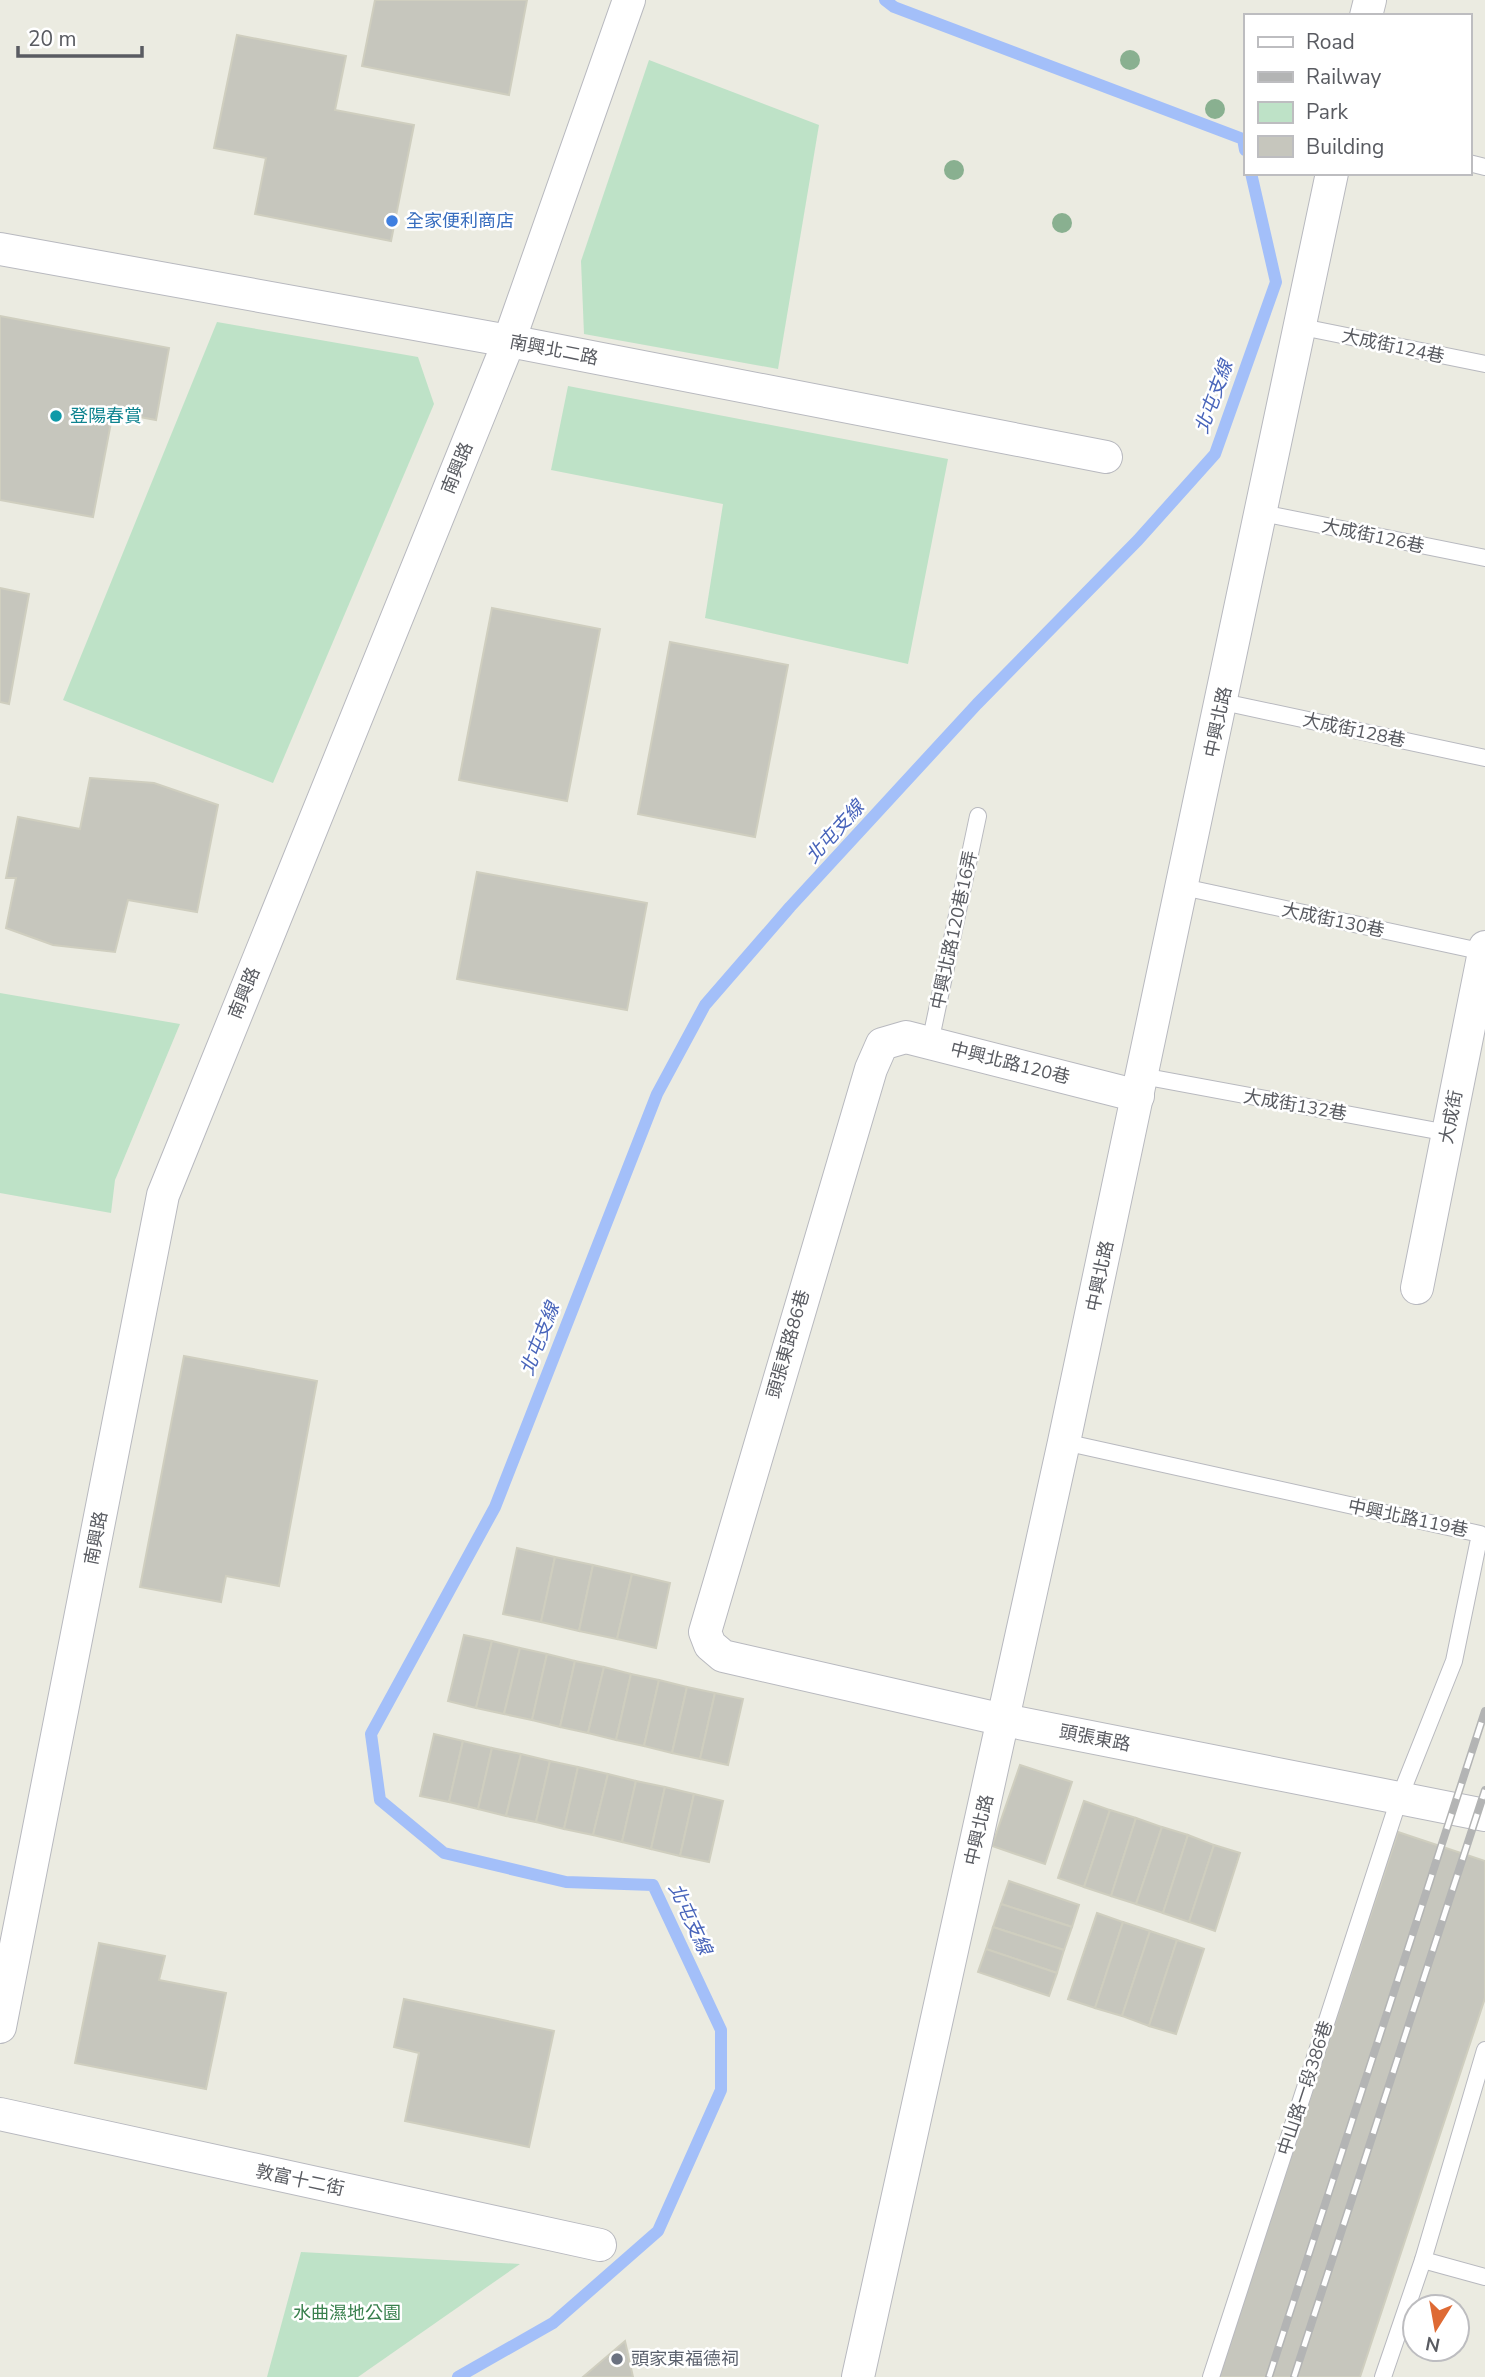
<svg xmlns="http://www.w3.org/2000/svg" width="1485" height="2377" font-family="'Nunito Sans','Noto Sans TC',sans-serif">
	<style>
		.green { fill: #bee2c7 }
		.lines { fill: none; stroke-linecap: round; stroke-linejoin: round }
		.stream { stroke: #a3bff9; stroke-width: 12 }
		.building { fill: #c6c6bd; stroke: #cfcebf; stroke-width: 2 }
		.service-casing { stroke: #b8b9bf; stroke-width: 18 }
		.minor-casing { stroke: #b8b9bf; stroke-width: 34 }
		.service { stroke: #fff; stroke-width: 16 }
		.minor { stroke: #fff; stroke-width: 32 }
		.rail-casing { stroke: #b3b4b4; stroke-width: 8 }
		.rail { stroke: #fff; stroke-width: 5; stroke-dasharray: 16; stroke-linecap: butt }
		.tree { fill: #89b090 }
		.shop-dot { fill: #3f7fe0; stroke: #fff; stroke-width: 2.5 }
		.culture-dot { fill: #0f9aa8; stroke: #fff; stroke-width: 2.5 }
		.worship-dot { fill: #6b7280; stroke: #fff; stroke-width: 2.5 }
		.labels { text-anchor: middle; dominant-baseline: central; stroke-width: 5; stroke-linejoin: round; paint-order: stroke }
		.shop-label { font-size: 18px; fill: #366cbe; stroke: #fff; text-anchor: start }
		.street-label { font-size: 18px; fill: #595b61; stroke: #fff }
		.culture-label { font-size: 18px; fill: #0d838f; stroke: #fff; text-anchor: start }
		.park-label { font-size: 18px; fill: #39804d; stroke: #fff }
		.worship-label { font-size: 18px; fill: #5b616d; stroke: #fff; text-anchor: start }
		.water-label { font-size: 19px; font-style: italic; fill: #4864ba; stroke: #fff }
	</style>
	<rect width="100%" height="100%" fill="#ebebe1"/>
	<g class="green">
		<polygon points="649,60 819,125 778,369 584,334 581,261"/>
		<polygon points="217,322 418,357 434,404 273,783 63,700"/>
		<polygon points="568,386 948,459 908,664 705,618 723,504 551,470"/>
		<polygon points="0,993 180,1024 115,1180 111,1213 0,1193"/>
		<polygon points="301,2252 520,2264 358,2377 267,2377"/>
	</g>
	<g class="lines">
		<g class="stream">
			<polyline points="885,0 894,7 1243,139 1245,150"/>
			<polyline points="458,2377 553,2323 658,2231 721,2090 721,2030 653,1885 566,1882 444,1853 380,1800 371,1734 495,1507 657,1094 705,1005 790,907 977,704 1138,540 1215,454 1276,282 1251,173"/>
		</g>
	</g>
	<g class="building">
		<polygon points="375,0 527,0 509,95 362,66"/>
		<polygon points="237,35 346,56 335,110 414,125 391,241 255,214 266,158 214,148"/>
		<polygon points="0,316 169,348 156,420 113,412 93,517 0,500"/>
		<polygon points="0,588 29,594 9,704 0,702"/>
		<polygon points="492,608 600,629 567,801 459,780"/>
		<polygon points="670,642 788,665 755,837 638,814"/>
		<polygon points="90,778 154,783 218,805 197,912 128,900 115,952 53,945 6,928 16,878 6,878 18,817 80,829"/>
		<polygon points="477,872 647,903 627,1010 457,979"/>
		<polygon points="184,1356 317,1381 279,1586 226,1576 221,1602 140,1587"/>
		<polygon points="517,1548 555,1557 541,1622 503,1614"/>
		<polygon points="555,1557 593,1565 579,1631 541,1622"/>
		<polygon points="593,1565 632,1574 617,1639 579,1631"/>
		<polygon points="632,1574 670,1583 656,1648 617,1639"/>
		<polygon points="464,1635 492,1641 476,1708 448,1701"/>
		<polygon points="492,1641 520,1648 504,1714 476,1708"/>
		<polygon points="520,1648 547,1654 532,1720 504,1714"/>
		<polygon points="547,1654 575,1661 560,1727 532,1720"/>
		<polygon points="575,1661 604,1667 588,1733 560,1727"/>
		<polygon points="604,1667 631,1674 616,1740 588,1733"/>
		<polygon points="631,1674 659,1680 644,1746 616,1740"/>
		<polygon points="659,1680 687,1687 672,1753 644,1746"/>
		<polygon points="687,1687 715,1693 700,1759 672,1753"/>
		<polygon points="715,1693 743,1699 728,1765 700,1759"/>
		<polygon points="434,1734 463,1741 449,1802 420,1796"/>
		<polygon points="463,1741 492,1748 478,1809 449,1802"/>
		<polygon points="492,1748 521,1754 506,1816 478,1809"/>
		<polygon points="521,1754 550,1761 536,1822 506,1816"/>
		<polygon points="550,1761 578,1767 564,1829 536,1822"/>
		<polygon points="1020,1765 1072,1782 1045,1864 992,1846"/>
		<polygon points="578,1767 608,1774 593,1835 564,1829"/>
		<polygon points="608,1774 636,1781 622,1842 593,1835"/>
		<polygon points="636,1781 665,1787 651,1849 622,1842"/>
		<polygon points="665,1787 694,1794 680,1856 651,1849"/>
		<polygon points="694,1794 723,1801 709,1862 680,1856"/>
		<polygon points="1084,1801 1110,1810 1084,1887 1058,1878"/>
		<polygon points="1110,1810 1136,1818 1111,1896 1084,1887"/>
		<polygon points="1136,1818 1162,1827 1136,1904 1111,1896"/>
		<polygon points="1162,1827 1188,1835 1163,1913 1136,1904"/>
		<polygon points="1398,1832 1485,1861 1485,1998 1360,2377 1218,2377"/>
		<polygon points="1188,1835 1214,1845 1189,1922 1163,1913"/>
		<polygon points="1214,1845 1240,1853 1215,1931 1189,1922"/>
		<polygon points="1009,1881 1079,1905 1072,1927 1001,1904"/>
		<polygon points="1001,1904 1072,1927 1064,1950 993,1927"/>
		<polygon points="1097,1913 1123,1922 1095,2008 1068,1999"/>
		<polygon points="1123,1922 1150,1931 1122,2016 1095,2008"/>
		<polygon points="993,1927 1064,1950 1057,1973 986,1949"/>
		<polygon points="1150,1931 1177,1940 1149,2026 1122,2016"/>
		<polygon points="1177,1940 1204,1949 1176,2034 1149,2026"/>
		<polygon points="99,1943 165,1956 159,1980 226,1993 206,2089 75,2063"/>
		<polygon points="986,1949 1057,1973 1049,1996 978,1972"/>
		<polygon points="404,1999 554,2031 529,2147 405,2121 419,2053 394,2047"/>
		<polygon points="625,2341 633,2377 583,2377"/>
	</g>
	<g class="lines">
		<defs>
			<g id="service">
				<polyline points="1469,163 1485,167"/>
				<polyline points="1302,327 1485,364"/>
				<polyline points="1262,513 1485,558"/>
				<polyline points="1223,702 1485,758"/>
				<polyline points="1183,887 1484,952"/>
				<polyline points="930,1043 978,816"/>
				<polyline points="1142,1076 1448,1133"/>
				<polyline points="1064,1442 1480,1534 1454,1661 1399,1799 1211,2377"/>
				<polyline points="1423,2260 1485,2277"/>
				<polyline points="1383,2377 1423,2260 1485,2050"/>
			</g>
			<g id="minor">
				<polyline points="1366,16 1370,0"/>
				<polyline points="0,249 509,341 1106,457"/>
				<polyline points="1138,1096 906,1037 882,1044 871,1069 705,1632 710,1645 723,1656 1004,1720 1485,1815"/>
				<polyline points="1417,1288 1485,947"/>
				<polyline points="0,2027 163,1195 509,341 629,0"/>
				<polyline points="0,2114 600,2245"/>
				<polyline points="858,2377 1064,1442 1332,173"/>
			</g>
		</defs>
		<use href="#service" class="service-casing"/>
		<use href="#minor" class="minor-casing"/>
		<use href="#service" class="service"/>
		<use href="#minor" class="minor"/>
		<defs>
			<g id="rail">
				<polyline points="1269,2377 1485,1711"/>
				<polyline points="1294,2377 1485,1790"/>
			</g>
		</defs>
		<use href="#rail" class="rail-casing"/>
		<use href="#rail" class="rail"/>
	</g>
	<g class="tree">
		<circle cx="1130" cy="60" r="10"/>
		<circle cx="1215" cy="109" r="10"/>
		<circle cx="954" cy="170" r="10"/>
		<circle cx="1062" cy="223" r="10"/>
	</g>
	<circle class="shop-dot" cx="392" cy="221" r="7"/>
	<circle class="culture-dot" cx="56" cy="416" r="7"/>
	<circle class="worship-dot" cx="617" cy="2359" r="7"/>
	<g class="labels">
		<g class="shop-label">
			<text x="406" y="221">全家便利商店</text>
		</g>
		<g class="street-label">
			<text transform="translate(1393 346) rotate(12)">大成街124巷</text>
			<text transform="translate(554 350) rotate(11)">南興北二路</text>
			<text transform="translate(457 468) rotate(-68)">南興路</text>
			<text transform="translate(1373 536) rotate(12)">大成街126巷</text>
			<text transform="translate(1218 722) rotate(-78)">中興北路</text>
			<text transform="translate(1354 730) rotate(12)">大成街128巷</text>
			<text transform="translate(1333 920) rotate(12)">大成街130巷</text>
			<text transform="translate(954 930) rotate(-78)">中興北路120巷16弄</text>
			<text transform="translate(244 993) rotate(-68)">南興路</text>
			<text transform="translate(1010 1063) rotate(14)">中興北路120巷</text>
			<text transform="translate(1295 1105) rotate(10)">大成街132巷</text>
			<text transform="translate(1451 1117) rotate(-79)">大成街</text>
			<text transform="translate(1100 1276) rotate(-78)">中興北路</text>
			<text transform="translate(788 1344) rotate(-74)">頭張東路86巷</text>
			<text transform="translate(1408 1518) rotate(12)">中興北路119巷</text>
			<text transform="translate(96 1538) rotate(-79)">南興路</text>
			<text transform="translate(1095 1738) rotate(11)">頭張東路</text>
			<text transform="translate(979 1830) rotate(-77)">中興北路</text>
			<text transform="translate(1305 2088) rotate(-72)">中山路一段386巷</text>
			<text transform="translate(300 2180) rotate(12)">敦富十二街</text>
		</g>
		<g class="culture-label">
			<text x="70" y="416">登陽春賞</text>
		</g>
		<g class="park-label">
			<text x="347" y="2313">水曲濕地公園</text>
		</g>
		<g class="worship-label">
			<text x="631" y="2359">頭家東福德祠</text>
		</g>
		<g class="water-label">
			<text transform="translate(1214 397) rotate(-70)">北屯支線</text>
			<text transform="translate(835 832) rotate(-48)">北屯支線</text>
			<text transform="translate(540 1339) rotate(-69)">北屯支線</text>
			<text transform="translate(690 1919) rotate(65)">北屯支線</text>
		</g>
	</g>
	<rect x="1244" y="14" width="228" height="161" fill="#ffffff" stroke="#bdbdc0" stroke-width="2"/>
	<rect x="1258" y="37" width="35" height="10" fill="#ffffff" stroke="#bdbdc0" stroke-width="2"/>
	<text x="1306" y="49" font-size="21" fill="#595b61">Road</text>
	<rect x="1258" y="72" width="35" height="10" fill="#b3b4b4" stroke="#bdbdc0" stroke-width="2"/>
	<text x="1306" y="84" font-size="21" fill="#595b61">Railway</text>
	<rect x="1258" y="102" width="35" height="21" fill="#bee2c7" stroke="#bdbdc0" stroke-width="2"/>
	<text x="1306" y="119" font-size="21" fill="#595b61">Park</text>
	<rect x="1258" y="136" width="35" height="21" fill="#c6c6bd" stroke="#bdbdc0" stroke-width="2"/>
	<text x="1306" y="154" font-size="21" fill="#595b61">Building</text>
	<g transform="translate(1436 2328) rotate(191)"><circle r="33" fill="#ffffff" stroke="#bdbdc0" stroke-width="2"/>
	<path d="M0-5L12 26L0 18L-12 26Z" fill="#de6a34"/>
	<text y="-10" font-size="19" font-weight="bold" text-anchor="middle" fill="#595b61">N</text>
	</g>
	<path d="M18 46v10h124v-10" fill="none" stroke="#595b61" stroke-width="3.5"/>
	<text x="28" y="46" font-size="21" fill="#595b61" stroke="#ffffff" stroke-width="5" paint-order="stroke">20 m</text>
</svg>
